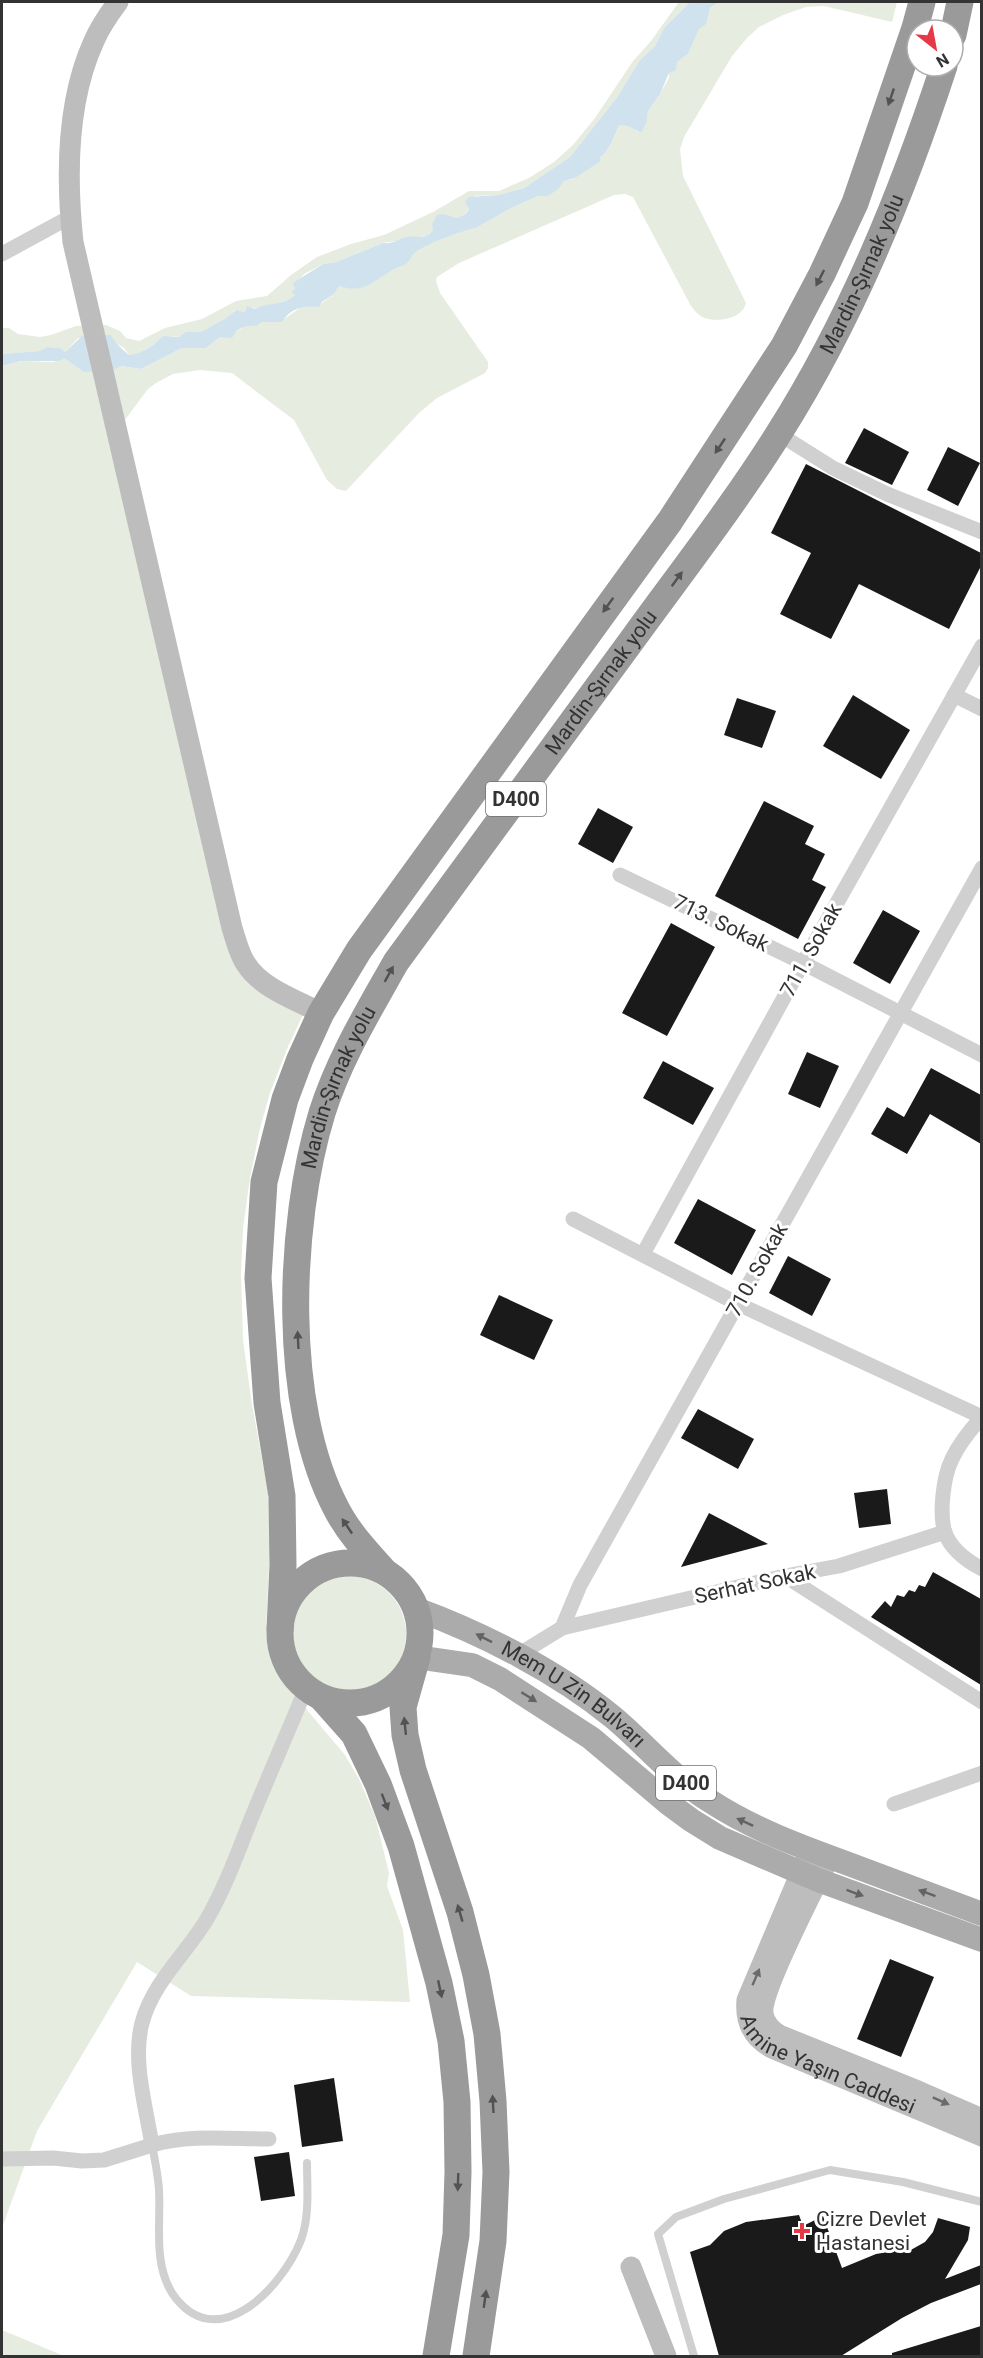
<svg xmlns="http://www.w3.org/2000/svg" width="983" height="2358" font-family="Roboto,sans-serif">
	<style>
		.green { fill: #e6ecdf }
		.water { fill: #cfe2ee }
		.building { fill: #1a1a1a }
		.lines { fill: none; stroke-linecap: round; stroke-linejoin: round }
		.lane { stroke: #d0d0d0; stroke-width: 8 }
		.street { stroke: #d0d0d0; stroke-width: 15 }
		.secondary { stroke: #bdbdbd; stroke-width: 21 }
		.primary { stroke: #ababab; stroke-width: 24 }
		.highway { stroke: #9a9a9a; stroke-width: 27 }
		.oneway { fill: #525252 }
		.oneway2 { fill: #636363 }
		.oneway3 { fill: #6a6a6a }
		.poi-dot { fill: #e63946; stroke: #fff; stroke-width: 2 }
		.labels { text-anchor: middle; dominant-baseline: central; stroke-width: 6; stroke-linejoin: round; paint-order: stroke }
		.shield { fill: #fff; stroke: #707070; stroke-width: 1.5 }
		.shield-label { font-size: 20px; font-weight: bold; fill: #333 }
		.street-label { font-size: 21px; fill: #333; stroke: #fff }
		.poi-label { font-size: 21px; fill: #333; stroke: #fff; text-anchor: start }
	</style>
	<rect width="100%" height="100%" fill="#fff"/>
	<g class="green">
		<path d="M679,2h11l-26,26 -9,18 -12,11 -25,39 -48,61 -46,31 -26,7 -23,1 -9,18 -9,4 -13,-4 -9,7 -2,9 -7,6 -43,7 -47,19 -13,2 -19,10 -10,12 1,3 -4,3 4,3 -4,4 -35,10 -3,-2 -8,5 -10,-2c-7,9 -21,17 -33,22 -8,3 -16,0 -23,5 -19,-5 -33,19 -50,18l-5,-7 -10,-6 -1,-4h-35l-13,14 -6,-4 -12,-1 -8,4 -37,3v-26h7l9,6 22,3 11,-2 25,-9 30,-1 14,6 6,7 13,3 26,-13 37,-9 34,-18 31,-5 24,-21 26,-18 34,-13 33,-9 49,-23 36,-21h30l30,-13 25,-16 19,-17 22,-27 38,-57 18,-20z"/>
		<path d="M719,2h178l-5,20 -68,-16 -18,1 -23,8 -24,12 -12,11 -15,18 -48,81 -4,12 3,27 63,127c-4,17 -31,20 -44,14 -5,-3 -8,-7 -11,-11l-58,-109 -8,-3 -11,1 -155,68 -22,14 -1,4 4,12 48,69v6l-3,5 -48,25 -18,15 -73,78 -9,-2 -10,-9 -33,-60 -62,-47 -32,-3 -27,4 -17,9 -8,6 -24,32 121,542 62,43 -20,43 -17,44 -10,35 -10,50 -7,50 -2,46 2,66 9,65 16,86 3,37 -5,102 3,22 12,27 64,76 14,24 16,37 14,57 -2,13 16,44 7,72 -219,-6 -54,-34 -100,169 -35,97v-1862l20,-5 31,1 12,-3 16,11 40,-4 20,3 41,-21h24l14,-11 14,-4 14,-9 9,2 5,-4h18l24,-17 13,2 17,-13 5,-8c22,7 35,-5 54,-16 4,-3 12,-5 16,-9 1,-3 2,-6 4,-8 11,-9 50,-23 63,-25l35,-20 27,-12h10l15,-15 10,-2 27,-17v-4c9,-7 15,-23 19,-33l8,-1 11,8 9,-11 1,-10 10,-14 11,-19v-5l8,-11 11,-8 11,-26 6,-4 5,-16z"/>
		<circle cx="348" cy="1634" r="58"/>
		<polygon points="2,2330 64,2356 2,2356"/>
	</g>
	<path class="water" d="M690,2h29l-9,6 -4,16 -7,5 -11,25 -11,8 -1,8 -7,3 -9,21 -12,17 -1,10 -5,11c-7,0 -11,-8 -23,-7 -4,10 -10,26 -19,33v4l-25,16 -11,3 -6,8 -10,7h-10l-27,12 -35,20c-12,2 -54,17 -63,26 -2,2 -2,5 -4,7 -2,4 -12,6 -16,9 -21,12 -30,24 -54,16l-5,8 -12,8 -3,5c-16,-2 -28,1 -37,15h-20l-5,4c-11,-1 -20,1 -25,12l-12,-1 -14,11h-24l-41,21 -20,-3 -7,4 -30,2 -19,-13 -7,2h-37l-19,5v-12l37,-3 8,-4 13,1 5,4 17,-16 29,-1c4,8 11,14 18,20 10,0 26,-10 34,-19l16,1 7,-5h15l24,-13 11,-9 9,2 2,-6 9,3c12,-7 29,-4 39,-14l-4,-3 4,-3 -2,-6 30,-19 13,-2 47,-19c10,1 15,-4 24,-6 11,-2 17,4 26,-7l-1,-6 5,-9 7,-1 13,4 9,-4 3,-5 -4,-7 4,-5 29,-2 26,-7 46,-31 48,-61 23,-37 14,-13 9,-18z"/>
	<g class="building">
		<polygon points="864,428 909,452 892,485 845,463"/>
		<polygon points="948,447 980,463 958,506 927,490"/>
		<polygon points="806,464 981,553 981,566 949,629 859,584 831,639 780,614 811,553 771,533"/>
		<polygon points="853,695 910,730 881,779 823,746"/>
		<polygon points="737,698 776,711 762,748 724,735"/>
		<polygon points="764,801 814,826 805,844 825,854 812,880 826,887 798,939 715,896"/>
		<polygon points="598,808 633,827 613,863 578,844"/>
		<polygon points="883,910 920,931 890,984 853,963"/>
		<polygon points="671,923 715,947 667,1036 622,1013"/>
		<polygon points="807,1052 839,1066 820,1108 788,1094"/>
		<polygon points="663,1061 714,1088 693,1125 643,1098"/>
		<polygon points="931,1068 981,1095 981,1144 930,1114 907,1154 871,1134 887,1107 904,1117"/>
		<polygon points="698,1199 756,1230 732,1275 674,1243"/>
		<polygon points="788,1256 831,1279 812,1316 769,1293"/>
		<polygon points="499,1295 553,1320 534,1360 480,1335"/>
		<polygon points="698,1409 754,1439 738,1469 681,1438"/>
		<polygon points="887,1489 891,1524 859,1528 854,1493"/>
		<polygon points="709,1513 768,1544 681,1567"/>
		<polygon points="933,1572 981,1599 981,1685 871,1617 885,1601 891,1607 897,1595 904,1597 909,1590 915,1592 919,1585 925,1587"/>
		<polygon points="890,1959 934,1977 901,2057 857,2039"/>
		<polygon points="334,2078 343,2141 302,2147 294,2085"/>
		<polygon points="289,2152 295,2196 261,2201 254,2157"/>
		<polygon points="799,2215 803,2226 823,2216 842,2268 876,2254 894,2251 909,2251 925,2242 933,2232 938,2218 970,2227 968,2240 945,2279 981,2265 981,2284 931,2303 902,2318 841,2356 719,2356 690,2252 710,2245 724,2231 746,2222"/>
		<polygon points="981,2326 981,2356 892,2356 892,2353"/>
	</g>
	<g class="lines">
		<g class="lane">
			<path d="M152,2145c3,15 6,30 7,45 2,35 -6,72 13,103 44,65 110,-5 129,-53 9,-25 6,-52 6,-77"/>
			<polyline points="694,2356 658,2234 676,2217 724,2199 830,2170 903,2182 982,2202"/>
		</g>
		<g class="street">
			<polyline points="2,254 70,217"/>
			<polyline points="779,434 833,468 887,494 982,532"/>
			<polyline points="954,695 982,709"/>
			<polyline points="620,875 803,963 982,1055"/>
			<path d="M573,1219l165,85 244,113c-12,13 -23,27 -30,42 -9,18 -13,55 -7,74 6,16 22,28 37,36"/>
			<polyline points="643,1254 803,963 982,646"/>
			<polyline points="785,1576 982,1702"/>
			<polyline points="562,1628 785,1576 839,1566 945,1532"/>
			<polyline points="518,1655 562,1628 580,1585 982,868"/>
			<polyline points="894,1804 982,1773"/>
			<path d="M269,2139c-38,0 -80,-5 -117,6 -6,-38 -20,-84 -10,-122 11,-41 44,-69 65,-104 18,-31 31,-67 44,-100 18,-44 37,-87 55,-131"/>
			<polyline points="2,2159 53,2158 82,2161 104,2160 152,2145"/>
		</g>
		<g class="secondary">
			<path d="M118,2c-9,12 -18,25 -24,39 -28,61 -28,135 -21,201l159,686c4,12 7,26 14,36 15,24 50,36 75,49"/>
			<path id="s1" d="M807,1858l-60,142c-2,22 5,37 25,48l210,88"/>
			<path d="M825,1866c-12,25 -65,126 -62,148 2,10 8,16 16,21l139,56 64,28"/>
			<polyline points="631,2267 666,2356"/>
		</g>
		<g class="primary">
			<path id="s2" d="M416,1609c68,25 142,63 198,109 32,27 60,61 96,83 41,27 89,45 136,62 45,17 90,34 136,51"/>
			<polyline points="417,1657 472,1665 500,1679 591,1738 668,1803 691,1820 720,1838 818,1880 982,1940"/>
		</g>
		<g class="highway">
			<polyline points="953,35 960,2"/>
			<circle cx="350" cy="1633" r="70"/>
			<path id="s3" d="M384,1571c-17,-19 -35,-38 -47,-61 -56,-104 -49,-286 -15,-397 17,-54 47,-103 74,-151 80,-109 159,-217 239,-326 48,-66 100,-133 144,-203 72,-114 123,-239 165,-367"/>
			<polyline points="280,1629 283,1565 282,1496 267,1403 258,1278 264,1182 285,1099 300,1059 321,1013 359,950 670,521 784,346 822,274 855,203 915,28 922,2"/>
			<polyline points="417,1657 403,1707 405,1735 413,1770 460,1912 476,1975 487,2034 493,2101 496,2172 493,2241 476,2356"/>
			<polyline points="323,1699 354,1734 378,1784 401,1846 439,1983 451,2041 457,2102 458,2172 456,2235 436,2356"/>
		</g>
	</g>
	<defs><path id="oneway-solid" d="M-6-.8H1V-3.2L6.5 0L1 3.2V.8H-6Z" transform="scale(1.5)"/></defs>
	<g class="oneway">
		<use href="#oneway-solid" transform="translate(891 97) rotate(109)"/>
		<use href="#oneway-solid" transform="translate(820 278) rotate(117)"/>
		<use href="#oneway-solid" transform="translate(720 446) rotate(124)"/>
		<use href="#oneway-solid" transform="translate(677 579) rotate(-54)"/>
		<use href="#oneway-solid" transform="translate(608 605) rotate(126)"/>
		<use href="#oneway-solid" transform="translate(389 974) rotate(-61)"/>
		<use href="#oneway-solid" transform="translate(298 1340) rotate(-93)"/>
		<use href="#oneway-solid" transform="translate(347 1526) rotate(-124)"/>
		<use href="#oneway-solid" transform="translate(405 1726) rotate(-96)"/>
		<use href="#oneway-solid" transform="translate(385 1802) rotate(69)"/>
		<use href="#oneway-solid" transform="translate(460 1913) rotate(-106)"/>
		<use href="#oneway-solid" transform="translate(440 1989) rotate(78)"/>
		<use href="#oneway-solid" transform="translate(493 2104) rotate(-93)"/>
		<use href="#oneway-solid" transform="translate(458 2182) rotate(92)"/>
		<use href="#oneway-solid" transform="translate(485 2299) rotate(-82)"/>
	</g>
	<g class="oneway2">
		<use href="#oneway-solid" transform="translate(484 1638) rotate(-153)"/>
		<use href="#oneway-solid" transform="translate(529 1697) rotate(32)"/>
		<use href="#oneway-solid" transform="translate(745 1822) rotate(-155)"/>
		<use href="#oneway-solid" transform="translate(855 1893) rotate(20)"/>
		<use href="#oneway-solid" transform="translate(927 1893) rotate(-160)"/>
	</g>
	<g class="oneway3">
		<use href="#oneway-solid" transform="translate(756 1977) rotate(-67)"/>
		<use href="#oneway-solid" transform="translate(941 2101) rotate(24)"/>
	</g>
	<path class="poi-dot" d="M799 2222h6v6h6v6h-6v6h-6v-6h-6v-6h6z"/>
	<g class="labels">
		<g class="shield">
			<rect x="486" y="782" width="60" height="34" rx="4.5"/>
			<rect x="656" y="1766" width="60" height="34" rx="4.5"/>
		</g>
		<g class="shield-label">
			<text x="516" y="799">D400</text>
			<text x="686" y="1783">D400</text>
		</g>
		<g class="street-label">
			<text stroke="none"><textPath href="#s3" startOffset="1484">Mardin-Şırnak yolu</textPath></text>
			<text stroke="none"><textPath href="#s3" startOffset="998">Mardin-Şırnak yolu</textPath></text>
			<text transform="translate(721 923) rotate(26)">713. Sokak</text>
			<text transform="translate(811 950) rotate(-61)">711. Sokak</text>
			<text stroke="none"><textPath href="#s3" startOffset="512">Mardin-Şırnak yolu</textPath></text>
			<text transform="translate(757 1270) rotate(-61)">710. Sokak</text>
			<text transform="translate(755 1584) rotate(-12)">Serhat Sokak</text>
			<text stroke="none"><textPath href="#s2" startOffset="180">Mem U Zin Bulvarı</textPath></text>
			<text stroke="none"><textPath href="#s1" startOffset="268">Amine Yaşın Caddesi</textPath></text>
		</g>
		<g class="poi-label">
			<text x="816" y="2219">Cizre Devlet<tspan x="816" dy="24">Hastanesi</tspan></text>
		</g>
	</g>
	<rect width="983" height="2358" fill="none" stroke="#333333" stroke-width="6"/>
	<g transform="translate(935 48) rotate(149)"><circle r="28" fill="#ffffff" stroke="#adadad" stroke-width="1.5"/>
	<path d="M0-4.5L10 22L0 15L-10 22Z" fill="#e63946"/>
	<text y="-9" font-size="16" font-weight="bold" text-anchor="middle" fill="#333333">N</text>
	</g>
</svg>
